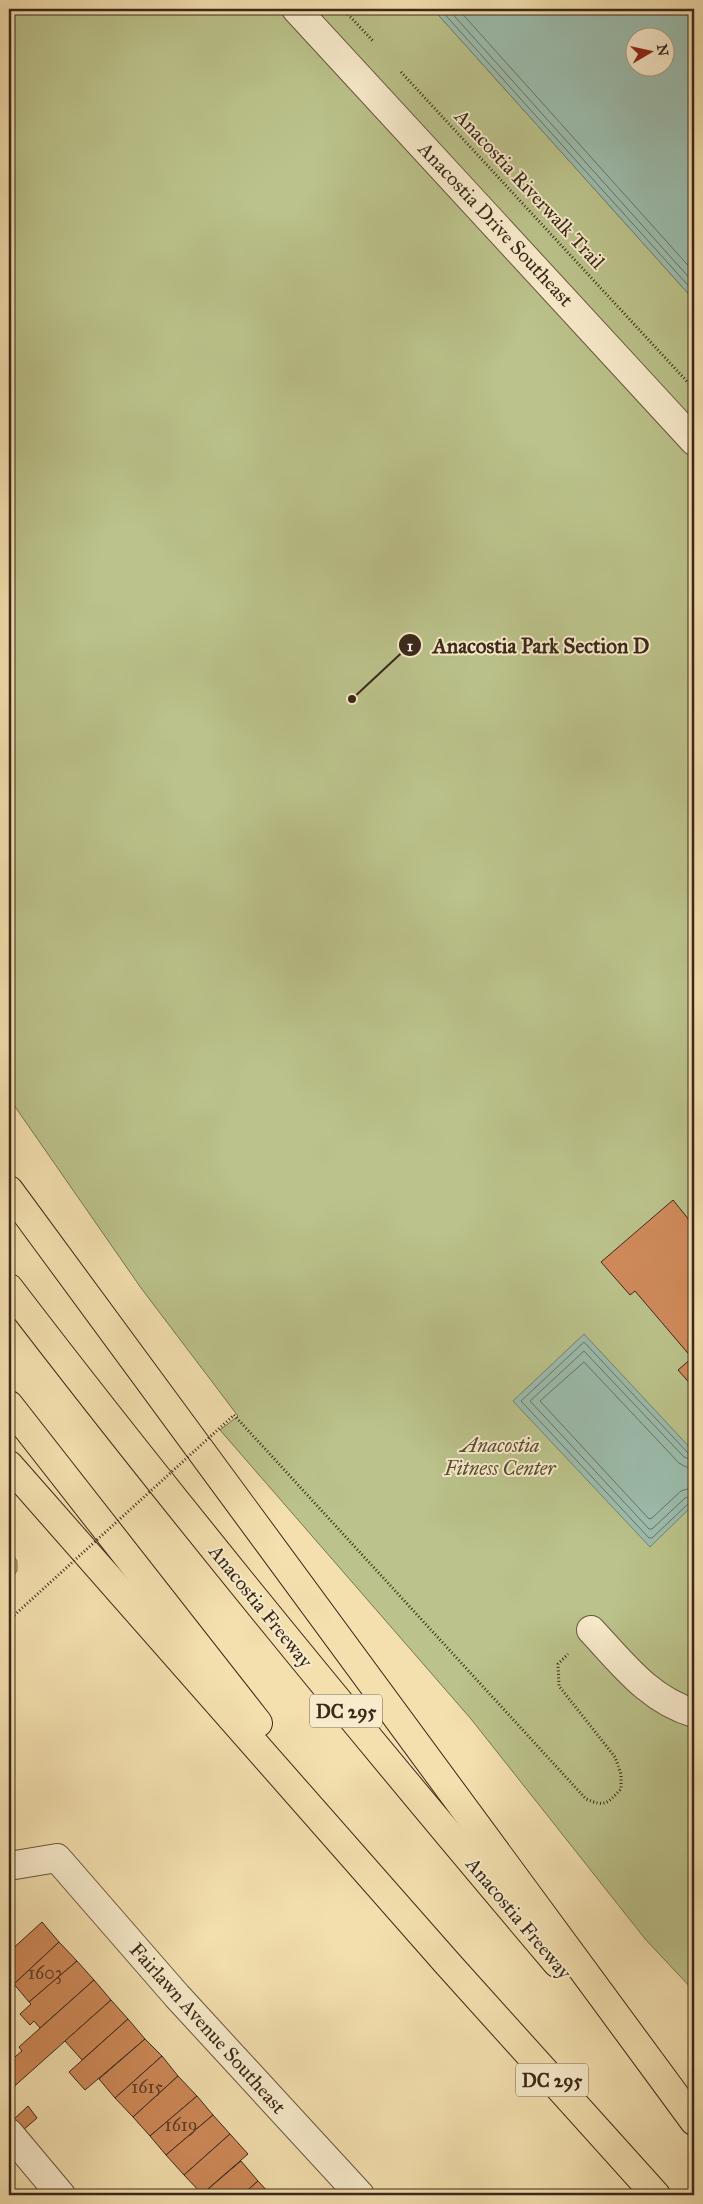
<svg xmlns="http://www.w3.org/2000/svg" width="703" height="2204" font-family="'IM FELL Great Primer',serif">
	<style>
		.green { fill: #bbc28b; stroke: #7a7552 }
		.water { fill: #9cbdae; stroke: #758173; fill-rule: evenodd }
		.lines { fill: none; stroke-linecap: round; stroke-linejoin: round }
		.shore { stroke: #6b7264; stroke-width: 1 }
		.building { fill: #cf8a5a; stroke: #3a281a }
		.minor-casing { stroke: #68563f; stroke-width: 30 }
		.highway-casing { stroke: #3a281a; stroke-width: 30 }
		.path { stroke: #3a281a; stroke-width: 3; stroke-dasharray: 1 2.5; stroke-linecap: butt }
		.minor { stroke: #f8ebcb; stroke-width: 28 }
		.highway { stroke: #f4e0af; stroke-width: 28 }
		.path-bridge { stroke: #3a281a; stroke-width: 3; stroke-dasharray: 1 2.5; stroke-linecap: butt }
		.labels { text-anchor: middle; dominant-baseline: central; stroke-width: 4; stroke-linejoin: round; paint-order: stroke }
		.number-label { font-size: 18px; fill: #5f402a }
		.shield { fill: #f8ebcb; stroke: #73624f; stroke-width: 1 }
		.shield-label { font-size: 19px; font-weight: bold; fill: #3a281a }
		.street-label { font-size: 20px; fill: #3a281a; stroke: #f8ebcb }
		.park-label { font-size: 20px; font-style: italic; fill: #5a4e36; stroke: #f8ebcb }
		.leader { fill: none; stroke: #3a281a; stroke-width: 2 }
		.callout-dot { fill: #3a281a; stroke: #f8ebcb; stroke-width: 2 }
		.mark-label { font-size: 15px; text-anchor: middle; font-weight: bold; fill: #fff }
		.callout-label { font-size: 21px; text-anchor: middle; font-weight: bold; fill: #3a281a; stroke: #f8ebcb; stroke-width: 4; stroke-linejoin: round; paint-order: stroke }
	</style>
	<rect width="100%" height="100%" fill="#f4e0af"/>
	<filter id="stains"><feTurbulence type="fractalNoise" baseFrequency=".004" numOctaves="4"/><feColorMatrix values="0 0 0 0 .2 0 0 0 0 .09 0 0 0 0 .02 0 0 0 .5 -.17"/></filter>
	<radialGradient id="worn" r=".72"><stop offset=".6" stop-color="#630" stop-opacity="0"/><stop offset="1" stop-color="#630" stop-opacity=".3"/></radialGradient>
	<g class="green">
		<polygon points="9,9 433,9 694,300 694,1991 646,1940 471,1719 220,1430 238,1416 141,1288 9,1098"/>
		<polygon points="9,1549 17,1561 17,1571 9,1581"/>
	</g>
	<g class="water">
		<path d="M433,9h261v291zM636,38h30v30h-30z"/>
		<polygon points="584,1334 694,1452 694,1504 650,1547 513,1401"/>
	</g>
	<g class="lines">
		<g class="shore">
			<polyline points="440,9 694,292"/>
			<polyline points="448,9 694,283"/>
			<polyline points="458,9 694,272"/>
			<polyline points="694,1454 688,1453 584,1342 521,1401 649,1538 652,1538 689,1503 694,1501"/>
			<polyline points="694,1461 684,1457 584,1351 530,1401 649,1529 652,1529 685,1498 694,1495"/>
			<polyline points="694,1468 686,1467 679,1463 584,1362 540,1401 649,1519 652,1518 681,1491 694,1487"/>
		</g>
	</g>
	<g class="building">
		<polygon points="673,1200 694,1226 694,1388 678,1370 692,1358 635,1291 630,1295 601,1262"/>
		<polygon points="42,1922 59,1942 14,1984 9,1979 9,1952"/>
		<polygon points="59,1942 77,1961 29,2002 14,1984"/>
		<polygon points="77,1961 94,1980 40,2028 34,2021 30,2025 20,2014 31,2004 29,2002"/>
		<polygon points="94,1980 111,2000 9,2091 9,2062 22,2051 19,2047"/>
		<polygon points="111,2000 128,2019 82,2060 65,2041"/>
		<polygon points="128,2019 145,2039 85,2090 69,2072"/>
		<polygon points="145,2039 162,2056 115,2098 99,2079"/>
		<polygon points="162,2056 178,2076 133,2117 115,2098"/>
		<polygon points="178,2076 197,2096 150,2136 133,2117"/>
		<polygon points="197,2096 213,2115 166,2155 150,2136"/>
		<polygon points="28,2106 37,2118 22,2131 12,2121"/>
		<polygon points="213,2115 230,2134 184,2175 166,2155"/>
		<polygon points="230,2134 248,2154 202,2194 184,2175"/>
		<polygon points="241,2161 258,2181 242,2195 201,2195"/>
		<polygon points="258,2181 271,2195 242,2195"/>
	</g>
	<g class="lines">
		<defs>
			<g id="minor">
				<polyline points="296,9 694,441"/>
				<path d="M591,1630c31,33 58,70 103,83"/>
				<polyline points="9,1866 57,1858 177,1996 360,2195"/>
				<polyline points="9,2133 61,2195"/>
			</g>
			<g id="highway">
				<polyline points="9,1190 694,2121"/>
				<path d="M9,1288c176,230 361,454 548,675"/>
				<polyline points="9,1405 258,1723"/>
				<polyline points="9,1465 448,1964 656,2195"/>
			</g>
		</defs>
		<use href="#minor" class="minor-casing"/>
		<use href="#highway" class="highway-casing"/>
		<g class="path">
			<polyline points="343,9 373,41"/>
			<polyline points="401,72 694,389"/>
			<path d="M234,1415l352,384c19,8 21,5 35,-10v-15l-6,-17 -56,-71 -1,-22 10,-10"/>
		</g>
		<use href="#minor" class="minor"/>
		<use href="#highway" class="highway"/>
		<polyline class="path-bridge" points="9,1620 234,1415"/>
	</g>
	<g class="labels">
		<g class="number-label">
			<text x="45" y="1973">1603</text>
			<text x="147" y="2087">1615</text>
			<text x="181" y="2125">1619</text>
		</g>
		<g class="shield">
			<rect x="310" y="1694.5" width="72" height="33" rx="4"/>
			<rect x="516" y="2063.5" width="72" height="33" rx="4"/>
		</g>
		<g class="shield-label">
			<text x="346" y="1711">DC 295</text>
			<text x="552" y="2080">DC 295</text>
		</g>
		<g class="street-label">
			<text transform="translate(530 189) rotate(47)">Anacostia Riverwalk Trail</text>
			<text transform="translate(496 224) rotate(47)">Anacostia Drive Southeast</text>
			<text transform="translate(261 1606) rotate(51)">Anacostia Freeway</text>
			<text transform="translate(519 1918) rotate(50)">Anacostia Freeway</text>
			<text transform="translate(208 2028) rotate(48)">Fairlawn Avenue Southeast</text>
		</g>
		<g class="park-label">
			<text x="500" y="1445">Anacostia<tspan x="500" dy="23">Fitness Center</tspan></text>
		</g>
	</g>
	<path class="leader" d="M352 699L410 645"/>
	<g class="callout-dot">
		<circle cx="352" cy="699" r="5"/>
		<circle cx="410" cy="645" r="12"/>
	</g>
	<g class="mark-label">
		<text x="410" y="651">1</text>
	</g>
	<g class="callout-label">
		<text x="541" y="653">Anacostia Park Section D</text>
	</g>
	<rect width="703" height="2204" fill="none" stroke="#f4e0af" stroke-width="30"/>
	<rect x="10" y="10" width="683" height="2184" fill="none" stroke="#3a281a" stroke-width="2.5"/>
	<rect x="15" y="15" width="673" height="2174" fill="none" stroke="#3a281a"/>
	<g transform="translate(650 52) rotate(81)"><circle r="24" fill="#f8ebcb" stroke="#ac9d84"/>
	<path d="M0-4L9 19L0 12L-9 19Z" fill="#8f2418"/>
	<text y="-8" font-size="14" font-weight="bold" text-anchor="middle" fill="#3a281a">N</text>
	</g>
	<rect width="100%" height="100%" filter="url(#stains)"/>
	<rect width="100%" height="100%" fill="url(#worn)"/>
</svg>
